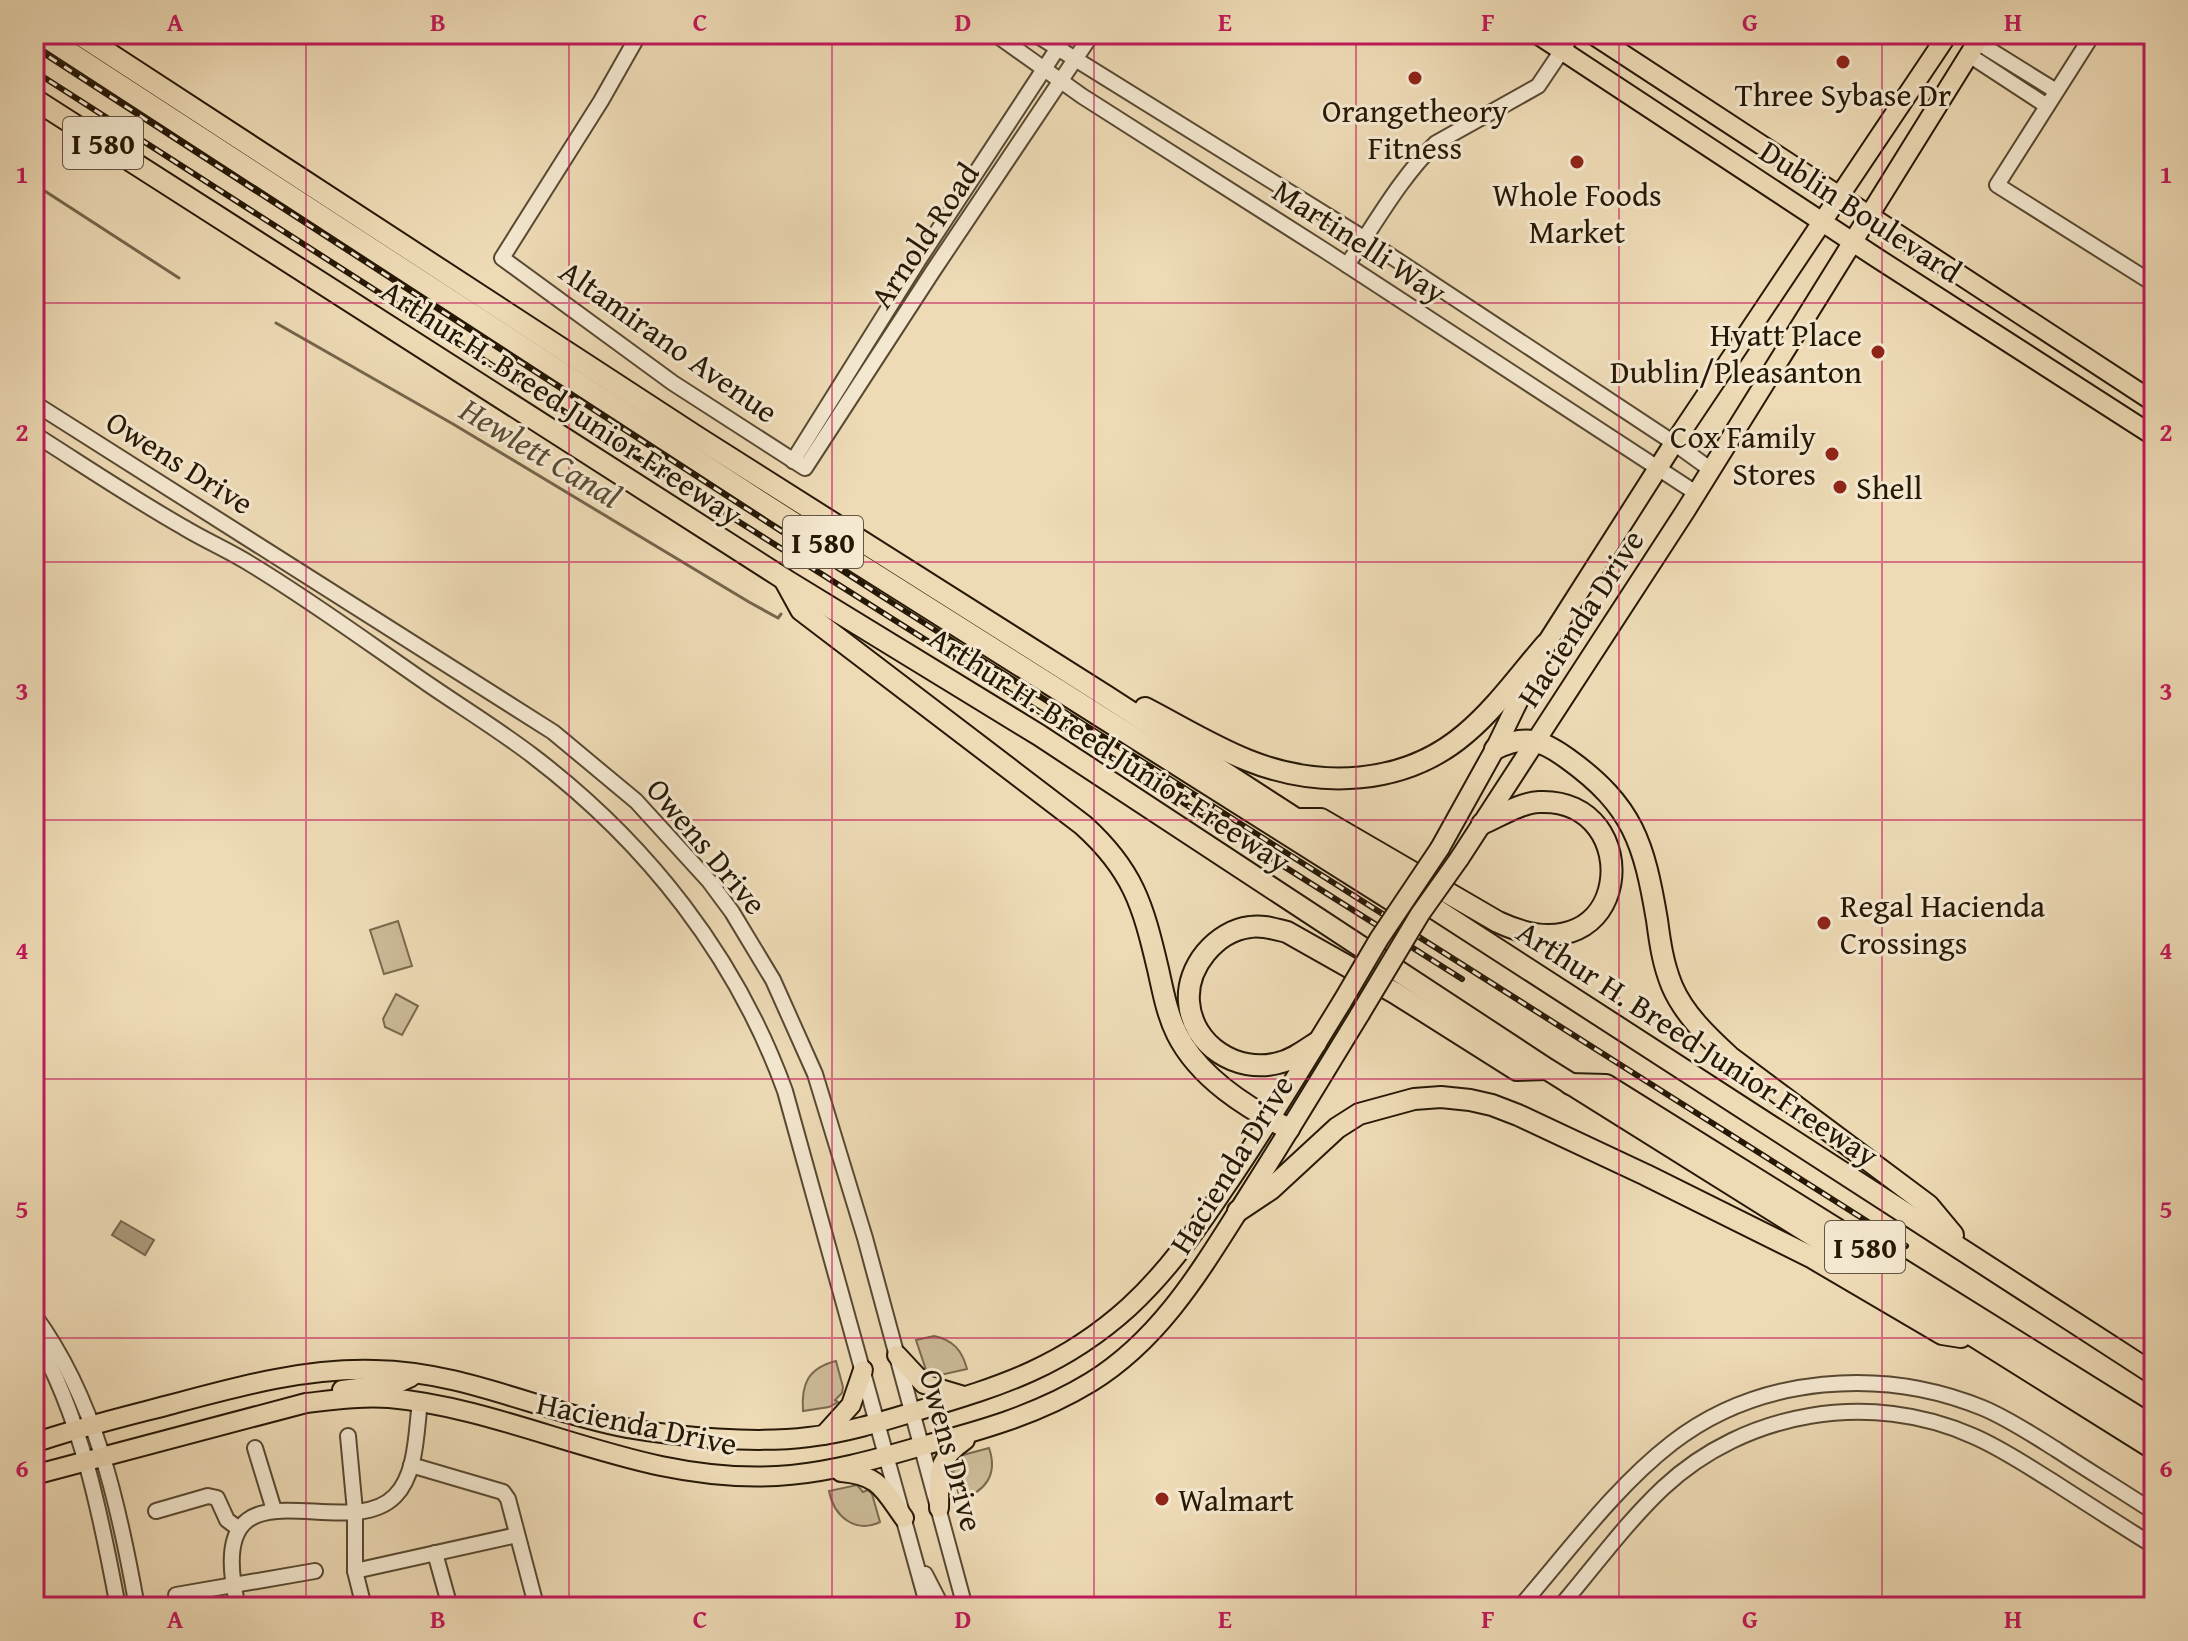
<svg xmlns="http://www.w3.org/2000/svg" width="2188" height="1641" font-family="'Gentium Book Plus',serif">
	<style>
		.green { fill: #ccba98; stroke: #79694e; stroke-width: 2 }
		.water { fill: #aa997a; stroke: #75654b; stroke-width: 2 }
		.lines { fill: none; stroke-linecap: round; stroke-linejoin: round }
		.stream { stroke: #75654b; stroke-width: 3 }
		.minor-casing { stroke: #584931; stroke-width: 18 }
		.major-casing { stroke: #261805; stroke-width: 22 }
		.highway-casing { stroke: #261805; stroke-width: 24 }
		.minor { stroke: #f4e8d0; stroke-width: 14 }
		.major { stroke: #eedbb6; stroke-width: 18 }
		.highway { stroke: #eedbb6; stroke-width: 20 }
		.rail-casing { stroke: #261805; stroke-width: 6 }
		.rail { stroke: #f4e8d0; stroke-width: 3; stroke-dasharray: 9; stroke-linecap: butt }
		.major-bridge-casing { stroke: #261805; stroke-width: 22; stroke-linecap: butt }
		.major-bridge { stroke: #eedbb6; stroke-width: 18 }
		.grid { fill: none; stroke: #c2185b; stroke-width: 2; stroke-opacity: 0.55 }
		.poi-dot { fill: #8f2418; stroke: #f4e8d0; stroke-width: 3 }
		.labels { text-anchor: middle; dominant-baseline: central; stroke-width: 6; stroke-linejoin: round; paint-order: stroke }
		.shield { fill: #f4e8d0; stroke: #645642; stroke-width: 2 }
		.shield-label { font-size: 30px; font-weight: bold; fill: #261805 }
		.poi-label { font-size: 32px; fill: #261805; stroke: #f4e8d0 }
		.street-label { font-size: 32px; fill: #261805; stroke: #f4e8d0 }
		.water-label { font-size: 34px; font-style: italic; fill: #5b4c34; stroke: #f4e8d0 }
		.neatline { fill: none; stroke: #c2185b; stroke-width: 3 }
		.grid-label { font-size: 26px; text-anchor: middle; font-weight: bold; fill: #c2185b }
	</style>
	<rect width="100%" height="100%" fill="#eedbb6"/>
	<filter id="stains"><feTurbulence type="fractalNoise" baseFrequency=".0025" numOctaves="4"/><feColorMatrix values="0 0 0 0 .2 0 0 0 0 .09 0 0 0 0 .02 0 0 0 .5 -.17"/></filter>
	<radialGradient id="worn" r=".72"><stop offset=".6" stop-color="#630" stop-opacity="0"/><stop offset="1" stop-color="#630" stop-opacity=".3"/></radialGradient>
	<g class="green">
		<polygon points="398,921 412,966 384,974 370,930"/>
		<polygon points="396,994 418,1006 402,1035 385,1027 383,1019"/>
		<path d="M934,1336c19,4 28,14 33,33l-31,7 -10,-6 -10,-30z"/>
		<path d="M836,1361l7,26 -1,6 -7,7 3,2 -9,5 -26,4c-2,-27 5,-43 33,-50z"/>
		<path d="M989,1448c9,26 -3,44 -29,51l-7,-26 1,-7h3v-6l6,-5z"/>
		<path d="M857,1485l6,7 5,-2 4,4 8,28c-24,12 -46,-5 -51,-31z"/>
	</g>
	<polygon class="water" points="121,1221 154,1240 145,1255 112,1235"/>
	<g class="lines">
		<g class="stream">
			<polyline points="34,184 179,278"/>
			<polyline points="276,323 453,424 749,602 778,618 781,614"/>
		</g>
		<defs>
			<g id="minor">
				<polyline points="639,34 601,101 502,258 673,383 805,468 933,271 1092,34"/>
				<polyline points="995,34 1082,96 1327,252 1696,493"/>
				<polyline points="1035,34 1365,239 1674,443 1710,469"/>
				<polyline points="2093,34 1997,185 2154,284"/>
				<polyline points="1977,42 2056,91"/>
				<polyline points="1969,55 2047,106"/>
				<path d="M1347,265c28,-41 53,-87 89,-122l102,-57 35,-52"/>
				<polyline points="34,403 553,732 636,801 709,881 732,912 773,980 815,1074 865,1238 965,1607"/>
				<path d="M34,434c49,31 98,64 149,93 23,14 47,24 69,38 61,37 118,79 176,119 35,24 71,46 105,72 114,87 203,200 252,335l143,516"/>
				<polyline points="793,461 918,261 1067,34"/>
				<path d="M34,1315c62,84 85,191 103,292"/>
				<path d="M34,1335c47,80 67,181 84,272"/>
				<polyline points="348,1436 355,1511 355,1571 364,1607"/>
				<polyline points="255,1448 274,1510"/>
				<polyline points="411,1465 503,1492 508,1499 536,1605"/>
				<polyline points="156,1511 208,1496 217,1498 227,1520 239,1529"/>
				<polyline points="435,1553 450,1607"/>
				<polyline points="355,1571 517,1535"/>
				<polyline points="925,1574 942,1607"/>
				<polyline points="176,1595 315,1571"/>
				<path d="M238,1607c-38,-161 106,-59 157,-111 22,-22 21,-65 25,-94"/>
				<path d="M1520,1607c48,-55 94,-119 152,-164 88,-68 211,-76 311,-35 26,11 50,27 74,42 32,21 65,41 97,62"/>
				<path d="M1560,1607c34,-40 65,-83 103,-119 82,-77 207,-98 310,-52 28,12 53,29 79,45 34,22 68,44 102,65"/>
			</g>
			<g id="major">
				<polyline points="1537,34 1877,258 2154,436"/>
				<polyline points="1592,34 2154,402"/>
				<polyline points="1440,848 1495,749 1546,644 1674,443 1948,34"/>
				<polyline points="1459,859 1686,510 1982,34"/>
				<polyline points="897,1355 924,1384 964,1396"/>
				<polyline points="342,1390 398,1383 411,1377"/>
				<polyline points="824,1435 851,1405 863,1370"/>
				<path d="M34,1443c46,-16 93,-27 139,-39 67,-18 132,-36 202,-34 87,1 167,42 252,58 52,9 129,16 182,9 37,-4 75,-16 111,-27 82,-24 144,-44 209,-103 37,-34 67,-76 95,-118 42,-61 79,-124 118,-187"/>
				<path d="M841,1472c38,3 42,17 63,46"/>
				<path d="M34,1475l272,-72c27,-3 55,-7 83,-5 91,8 182,49 272,68 101,21 161,9 257,-19 61,-16 119,-32 173,-65 71,-44 111,-114 155,-183 39,-61 76,-123 114,-185"/>
				<path d="M939,1508c1,-35 -5,-46 26,-68"/>
			</g>
			<g id="highway">
				<polyline points="41,34 775,511 1409,911 1416,912"/>
				<polyline points="79,34 697,437 1106,696 2154,1374"/>
				<polyline points="34,99 784,579 1039,735 1547,1069 2154,1449"/>
				<path d="M784,579l17,31 282,215c50,45 60,80 75,144 5,22 9,45 19,65 22,44 70,74 112,95"/>
				<path d="M1145,708c33,17 67,38 102,52 72,29 157,26 218,-26 31,-26 55,-60 81,-90"/>
				<path d="M1495,749c31,-15 47,-9 73,10 65,47 76,84 89,161 3,23 6,44 15,66 12,28 35,50 58,71l198,148 25,30"/>
				<path d="M1293,819h28l177,103c136,63 150,-125 41,-120 -19,1 -39,14 -57,22"/>
				<path d="M1316,1043c-12,8 -24,17 -38,20 -41,11 -86,-18 -89,-61 -3,-35 27,-71 61,-75 13,-2 25,2 37,5l108,61 122,77 29,-1"/>
				<polyline points="1570,1084 1606,1085 2154,1427"/>
				<polyline points="1238,1211 1271,1189 1337,1128 1359,1114 1414,1099 1441,1097 1470,1100 1492,1105 1518,1115 1646,1175 1811,1257 1942,1334 1961,1337"/>
			</g>
		</defs>
		<use href="#minor" class="minor-casing"/>
		<use href="#major" class="major-casing"/>
		<use href="#highway" class="highway-casing"/>
		<use href="#minor" class="minor"/>
		<use href="#major" class="major"/>
		<use href="#highway" class="highway"/>
		<defs>
			<g id="rail">
				<polyline points="34,47 880,595 1906,1246"/>
				<polyline points="34,71 540,396 1462,979"/>
			</g>
		</defs>
		<use href="#rail" class="rail-casing"/>
		<use href="#rail" class="rail"/>
		<defs>
			<g id="major-bridge">
				<polyline points="1342,1002 1379,939 1440,848"/>
				<polyline points="1360,1014 1420,914 1459,859"/>
			</g>
		</defs>
		<use href="#major-bridge" class="major-bridge-casing"/>
		<use href="#major-bridge" class="major-bridge"/>
	</g>
	<path class="grid" d="M306,34v1573M569,34v1573M832,34v1573M1094,34v1573M1356,34v1573M1619,34v1573M1882,34v1573M34,303h2120M34,562h2120M34,820h2120M34,1079h2120M34,1338h2120"/>
	<g class="poi-dot">
		<circle cx="1843" cy="62" r="8"/>
		<circle cx="1415" cy="78" r="8"/>
		<circle cx="1577" cy="162" r="8"/>
		<circle cx="1878" cy="352" r="8"/>
		<circle cx="1832" cy="454" r="8"/>
		<circle cx="1840" cy="487" r="8"/>
		<circle cx="1824" cy="923" r="8"/>
		<circle cx="1162" cy="1499" r="8"/>
	</g>
	<g class="labels">
		<g class="shield">
			<rect x="63" y="117" width="80" height="52" rx="6"/>
			<rect x="783" y="516" width="80" height="52" rx="6"/>
			<rect x="1825" y="1221" width="80" height="52" rx="6"/>
		</g>
		<g class="shield-label">
			<text x="103" y="143">I 580</text>
			<text x="823" y="542">I 580</text>
			<text x="1865" y="1247">I 580</text>
		</g>
		<g class="poi-label">
			<text x="1843" y="94">Three Sybase Dr</text>
			<text x="1415" y="110">Orangetheory<tspan x="1415" dy="37">Fitness</tspan></text>
			<text x="1577" y="194">Whole Foods<tspan x="1577" dy="37">Market</tspan></text>
			<text x="1862" y="334" text-anchor="end">Hyatt Place<tspan x="1862" dy="37">Dublin/Pleasanton</tspan></text>
			<text x="1816" y="436" text-anchor="end">Cox Family<tspan x="1816" dy="37">Stores</tspan></text>
			<text x="1856" y="487" text-anchor="start">Shell</text>
			<text x="1840" y="905" text-anchor="start">Regal Hacienda<tspan x="1840" dy="37">Crossings</tspan></text>
			<text x="1178" y="1499" text-anchor="start">Walmart</text>
		</g>
		<g class="street-label">
			<text transform="translate(1861 211) rotate(33)">Dublin Boulevard</text>
			<text transform="translate(924 235) rotate(-56)">Arnold Road</text>
			<text transform="translate(1360 241) rotate(33)">Martinelli Way</text>
			<text transform="translate(669 341) rotate(35)">Altamirano Avenue</text>
			<text transform="translate(562 402) rotate(33)">Arthur H. Breed Junior Freeway</text>
			<text transform="translate(180 462) rotate(32)">Owens Drive</text>
			<text transform="translate(1580 618) rotate(-57)">Hacienda Drive</text>
			<text transform="translate(1110 749) rotate(33)">Arthur H. Breed Junior Freeway</text>
			<text transform="translate(707 846) rotate(50)">Owens Drive</text>
			<text transform="translate(1698 1043) rotate(33)">Arthur H. Breed Junior Freeway</text>
			<text transform="translate(1231 1164) rotate(-58)">Hacienda Drive</text>
			<text transform="translate(637 1423) rotate(12)">Hacienda Drive</text>
			<text transform="translate(952 1450) rotate(75)">Owens Drive</text>
		</g>
		<g class="water-label">
			<text transform="translate(541 452) rotate(31)">Hewlett Canal</text>
		</g>
	</g>
	<rect width="2188" height="1641" fill="none" stroke="#eedbb6" stroke-width="88"/>
	<rect x="44" y="44" width="2100" height="1553" class="neatline"/>
	<g class="grid-label">
		<text x="175" y="31">A</text>
		<text x="438" y="31">B</text>
		<text x="700" y="31">C</text>
		<text x="963" y="31">D</text>
		<text x="1225" y="31">E</text>
		<text x="1488" y="31">F</text>
		<text x="1750" y="31">G</text>
		<text x="2013" y="31">H</text>
		<text x="22" y="183">1</text>
		<text x="2166" y="183">1</text>
		<text x="22" y="441">2</text>
		<text x="2166" y="441">2</text>
		<text x="22" y="700">3</text>
		<text x="2166" y="700">3</text>
		<text x="22" y="959">4</text>
		<text x="2166" y="959">4</text>
		<text x="22" y="1218">5</text>
		<text x="2166" y="1218">5</text>
		<text x="22" y="1477">6</text>
		<text x="2166" y="1477">6</text>
		<text x="175" y="1628">A</text>
		<text x="438" y="1628">B</text>
		<text x="700" y="1628">C</text>
		<text x="963" y="1628">D</text>
		<text x="1225" y="1628">E</text>
		<text x="1488" y="1628">F</text>
		<text x="1750" y="1628">G</text>
		<text x="2013" y="1628">H</text>
	</g>
	<rect width="100%" height="100%" filter="url(#stains)"/>
	<rect width="100%" height="100%" fill="url(#worn)"/>
</svg>
